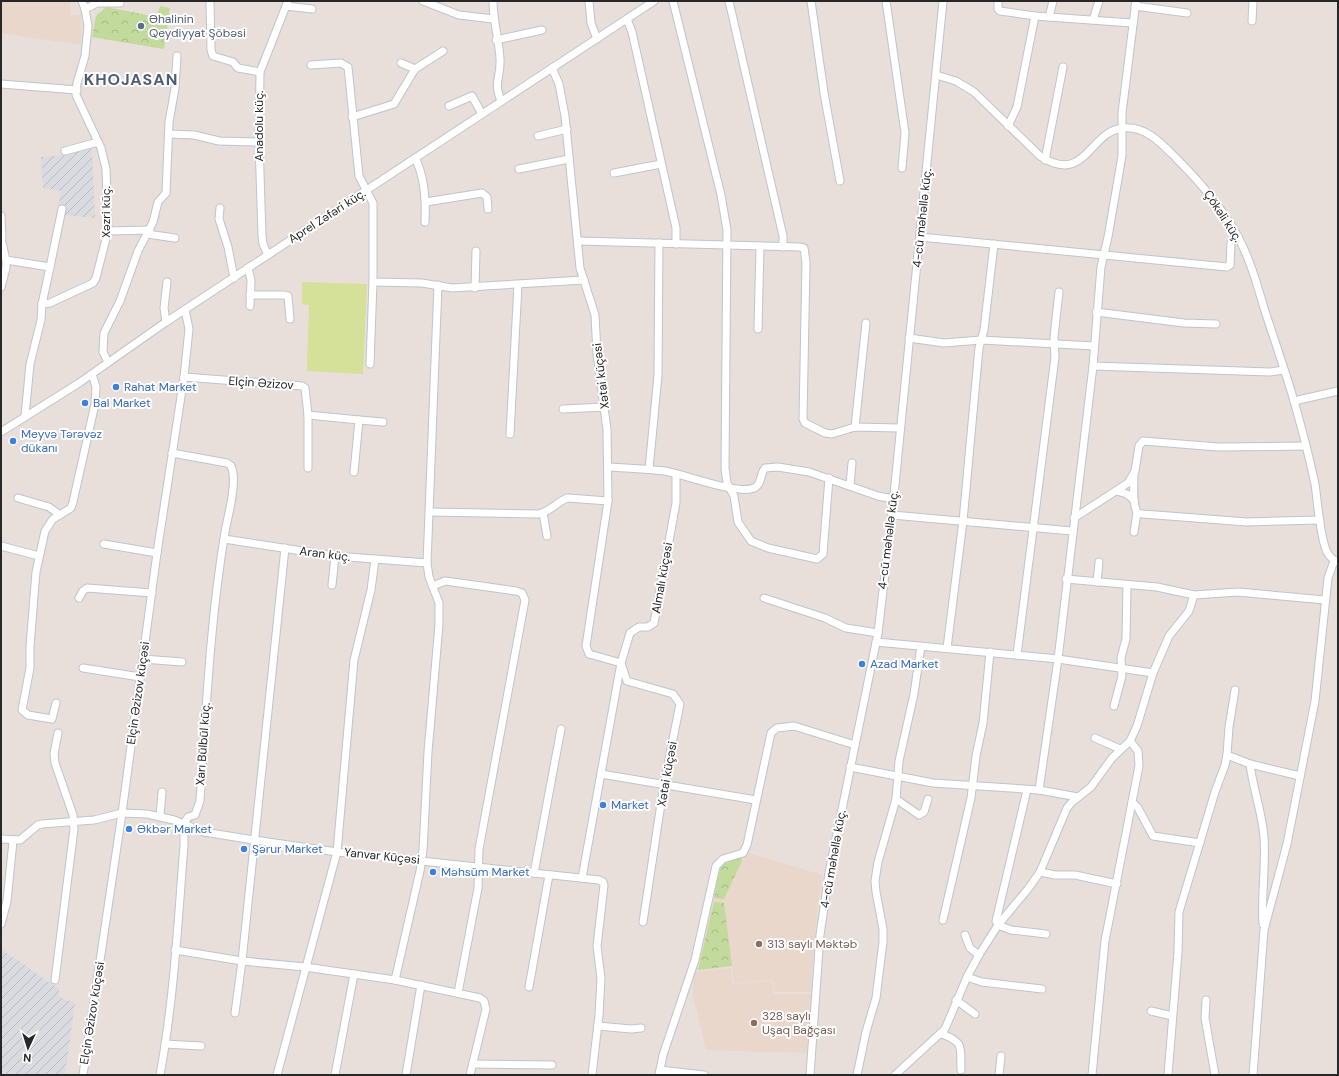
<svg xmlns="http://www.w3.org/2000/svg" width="1339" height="1076" font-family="'DM Sans',sans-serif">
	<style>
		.industrial { fill: url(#industrial-furrows) }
		.education { fill: #e9d7cb }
		.park { fill: url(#park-crowns) }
		.pitch { fill: #d5e098 }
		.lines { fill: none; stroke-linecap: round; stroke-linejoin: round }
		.minor-casing { stroke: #bfc5cd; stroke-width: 9 }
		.minor { stroke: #fff; stroke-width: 7 }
		.service-dot { fill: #5c6f8a; stroke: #fff; stroke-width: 1.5 }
		.shop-dot { fill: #3f7fe0; stroke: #fff; stroke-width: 1.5 }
		.education-dot { fill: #8d6e63; stroke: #fff; stroke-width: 1.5 }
		.labels { text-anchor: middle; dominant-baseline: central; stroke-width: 4; stroke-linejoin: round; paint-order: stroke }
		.service-label { font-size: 12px; fill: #4e5e75; stroke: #fff; text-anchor: start }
		.street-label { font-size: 12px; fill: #272727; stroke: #fff }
		.shop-label { font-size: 12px; fill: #366cbe; stroke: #fff; text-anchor: start }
		.education-label { font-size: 12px; fill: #785e54; stroke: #fff; text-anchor: start }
		.district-label { font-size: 16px; font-weight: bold; letter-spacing: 1px; fill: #4d5e72; stroke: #fff }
	</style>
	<defs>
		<pattern id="industrial-furrows" width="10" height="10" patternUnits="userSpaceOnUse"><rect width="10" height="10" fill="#dadae1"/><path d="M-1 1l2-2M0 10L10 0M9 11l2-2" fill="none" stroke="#bbbbc1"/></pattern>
		<pattern id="park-crowns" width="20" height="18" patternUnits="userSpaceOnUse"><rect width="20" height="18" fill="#c2da9c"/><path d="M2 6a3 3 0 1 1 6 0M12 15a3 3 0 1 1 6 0" fill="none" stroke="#a7bb86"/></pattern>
	</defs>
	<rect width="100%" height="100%" fill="#e8deda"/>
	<g class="industrial">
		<polygon points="92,149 95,218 64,215 65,209 58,208 61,191 43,188 41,157 72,155 75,150"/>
		<polygon points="1,949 59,989 59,997 75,1003 65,1075 1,1075"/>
	</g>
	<g class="education">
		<polygon points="1,1 70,1 71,15 81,15 81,45 1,33"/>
		<polygon points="749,853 822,875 816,922 811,992 775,992 773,980 734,983 732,966 698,970 721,863"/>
		<polygon points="731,968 732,984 772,981 774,994 811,994 807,1053 706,1050 693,995 693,972"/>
	</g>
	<g class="park">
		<polygon points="160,6 170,8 164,49 92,37 96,16 106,7 157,17"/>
		<polygon points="742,857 742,861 724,899 714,898 721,863"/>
		<polygon points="714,902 724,903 732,966 698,970"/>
	</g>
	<polygon class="pitch" points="302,282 367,284 363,374 307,371 309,305 302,304"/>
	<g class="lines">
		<defs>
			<g id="minor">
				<polyline points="210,1 211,50 213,56 233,62 238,68 260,72"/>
				<polyline points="423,1 459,15 493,19"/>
				<path d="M493,1c0,20 6,39 7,58 1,19 -7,22 1,42"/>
				<polyline points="589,1 591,23 597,39"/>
				<polyline points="673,1 721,195 727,230 725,468 727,483 734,496 738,522 751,541 768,548 817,559 823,554 829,478"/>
				<polyline points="729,1 783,236 783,247"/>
				<polyline points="811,1 824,93 840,181"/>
				<polyline points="886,1 905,133 902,168"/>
				<polyline points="998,1 998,9 1000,11 1035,16 1132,23"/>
				<polyline points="286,6 312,9"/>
				<polyline points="1135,6 1187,13"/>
				<polyline points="85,9 97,3 120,3 120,1"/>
				<polyline points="1049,17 1053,1"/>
				<polyline points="627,19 632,32 676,228 676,244"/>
				<polyline points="1093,20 1099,1"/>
				<polyline points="1252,21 1253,1"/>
				<polyline points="496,40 542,30"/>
				<polyline points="401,63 415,69"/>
				<polyline points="311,65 341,63 348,67 359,176 373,203 373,282 422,283 452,288 584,280"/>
				<polyline points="552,68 559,84 565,116 580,268 595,315 597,354 607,430 608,501 586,646 589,654 621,663 582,878"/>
				<path d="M936,75l20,6 18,11 66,64c46,30 49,-25 83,-28 23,-2 38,15 53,30 24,24 46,49 62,79 12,22 19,47 26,71 10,31 21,62 30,93 8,28 15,55 21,83 3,21 4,43 10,63 2,8 6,12 13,15"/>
				<polyline points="1,84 77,90"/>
				<polyline points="449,106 472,96 482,114"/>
				<polyline points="352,117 394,104 415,69 443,51"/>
				<polyline points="1008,126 1017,107 1035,16"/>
				<polyline points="169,134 194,135 219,141 259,142"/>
				<polyline points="538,136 567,129"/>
				<polyline points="65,151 98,142"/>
				<path d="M415,158c10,19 11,43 10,64"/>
				<polyline points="1045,160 1063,67"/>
				<polyline points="519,169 569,159"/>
				<polyline points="614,173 661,164"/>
				<polyline points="426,202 482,193 487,197 488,209"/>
				<polyline points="220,208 219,219 228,247 234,278"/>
				<polyline points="1,216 2,238"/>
				<polyline points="108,231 150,230"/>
				<polyline points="147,234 175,238"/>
				<polyline points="920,237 1227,267 1230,265 1231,243 1238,236"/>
				<polyline points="1,238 6,260 50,267 42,304"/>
				<polyline points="578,241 799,247 804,248 806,263 803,419 805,423 825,433 832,434 855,427 900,428"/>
				<polyline points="268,255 263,244 262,236 259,142 260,72 288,1"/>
				<polyline points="50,267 62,209"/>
				<polyline points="248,268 251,280 250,306"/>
				<polyline points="1,287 6,268 6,260"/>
				<polyline points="475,288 476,251"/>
				<polyline points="250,295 284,295 288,296 290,319"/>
				<polyline points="1096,312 1184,323 1216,324"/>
				<polyline points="166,322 164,308 167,282"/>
				<polyline points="758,329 760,246"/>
				<polyline points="909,338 944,343 981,340 1094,346"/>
				<polyline points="108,362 103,352 104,333 120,301 138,251 153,222 158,202 166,193 169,122 175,88 177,56"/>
				<polyline points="370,364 373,282"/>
				<polyline points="1093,366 1270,372 1284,370"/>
				<polyline points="184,377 302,386 305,388 308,415 308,468"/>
				<polyline points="1294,401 1338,391"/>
				<polyline points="563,409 605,407"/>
				<polyline points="308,415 359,420 354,472"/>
				<polyline points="25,416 30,364 41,320 42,304 50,303 93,283 96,278 108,231 106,169 101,148 76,95 77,83 85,56 88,26 85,9 82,1"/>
				<polyline points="359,420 383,422"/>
				<polyline points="855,427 866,323"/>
				<polyline points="1,432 79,383 166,322 654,1"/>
				<polyline points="510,434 518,285"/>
				<path d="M608,467c19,1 38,2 57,4 22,4 72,24 89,17 8,-3 6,-15 11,-20l13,-1 31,5 69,24 15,3"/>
				<polyline points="649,469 658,375 659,243"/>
				<path d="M1134,473c0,14 -2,27 3,40l6,1 104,8 73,-2"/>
				<polyline points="850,485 852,463"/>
				<polyline points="1117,491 1127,494 1134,500"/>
				<polyline points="18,498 49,507 60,515"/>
				<path d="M430,512l108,2c13,-2 19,-13 30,-16l40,3"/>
				<polyline points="543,513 547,536"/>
				<polyline points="892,515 1072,531"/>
				<polyline points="1074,518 1128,483 1135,471 1139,446 1143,441 1218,447 1306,446"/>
				<polyline points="1134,532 1137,513"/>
				<polyline points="224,539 335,556 427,563"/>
				<polyline points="104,544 157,553"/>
				<polyline points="1,546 39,556"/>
				<polyline points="1066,579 1157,587 1194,595 1238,592 1325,600"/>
				<polyline points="1097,582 1099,562"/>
				<polyline points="332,585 335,556"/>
				<polyline points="433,586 445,581 516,591 522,593 525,600 479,849 478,888 458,993"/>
				<polyline points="79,598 83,591 87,588 152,593"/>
				<polyline points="764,598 825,618 846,628 878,633"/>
				<polyline points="876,642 1058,659 1153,673"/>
				<polyline points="947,648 963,521 979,348 984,330 994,244"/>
				<polyline points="1017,655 1055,357 1054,337 1059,292"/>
				<polyline points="143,659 182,662"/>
				<polyline points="83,668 140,677"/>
				<polyline points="56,703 52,719 28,715 22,710 30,668 30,646 36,572 45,531 53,519 71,508 73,502 95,404 96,387 92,374"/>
				<polyline points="1114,706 1122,676 1121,658 1126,639 1127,585"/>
				<polyline points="1095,738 1120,749"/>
				<polyline points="1227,755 1250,764 1300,776"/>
				<path d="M1250,764c3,25 12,48 14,73 2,29 -3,58 -1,87"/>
				<polyline points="850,767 933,783 1039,790 1078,797"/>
				<polyline points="601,774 756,800"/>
				<polyline points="1027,790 996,921 998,925 1011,930 1046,934"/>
				<polyline points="1039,790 1058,659 1093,366 1101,267 1108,237 1122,156 1122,113 1136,1"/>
				<polyline points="896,799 919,815 924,812 928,799"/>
				<polyline points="1132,802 1138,808 1153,836 1200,843"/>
				<polyline points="160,816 162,792"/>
				<polyline points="1,839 20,840 38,825 42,824 94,820 122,813 147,814 174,820 204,832 254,840 337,852 599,880 603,882 604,885 597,946 601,978 599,1015 592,1075"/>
				<polyline points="1040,872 1055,875 1075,875 1117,884"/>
				<polyline points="534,873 561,729"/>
				<polyline points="943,920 971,798 976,756 983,723 990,652"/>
				<polyline points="643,922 664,784 680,704 673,694 627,681 621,663 630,633 639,627 648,627 654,623 676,503 676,474"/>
				<polyline points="1,924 7,901 13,841"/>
				<polyline points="965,935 970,948 979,955"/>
				<polyline points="175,950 242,961 305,967 395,980 480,998 484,1001 486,1009 470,1075"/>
				<polyline points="967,977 982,982 1042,989"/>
				<polyline points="55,980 74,829 73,815 55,763 54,754 58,733"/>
				<polyline points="395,980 420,871 423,850 428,752 439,624 439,603 429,577 427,563 438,285"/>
				<polyline points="529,987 549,875"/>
				<polyline points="956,1000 975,1014"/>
				<polyline points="1206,1000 1205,1018 1215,1075"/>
				<polyline points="1151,1011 1172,1016"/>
				<polyline points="235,1013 242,961 285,548"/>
				<polyline points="598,1026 631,1029 641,1028"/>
				<path d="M942,1034c23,9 18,13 19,36"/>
				<polyline points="165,1044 201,1046"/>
				<polyline points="473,1064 552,1065"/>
				<polyline points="660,1070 704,1075"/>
				<polyline points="83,1075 122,813 157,553 184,377 189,329 185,310"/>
				<path d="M160,1075c14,-76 18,-154 24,-230v-21l4,-7 7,-2 5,-14c6,-89 10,-180 25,-269 3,-17 13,-51 6,-66l-4,-3 -55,-10"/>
				<polyline points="277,1075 337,852 354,660 371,590 375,559"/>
				<polyline points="335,1075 354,974"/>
				<polyline points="406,1075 421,985"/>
				<polyline points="659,1075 663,1055 695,960 716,866 723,859 743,853 747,845 771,733 777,728 794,726 855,745"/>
				<polyline points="810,1075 820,935 829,873 878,633 892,515 943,1"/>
				<polyline points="857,1075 866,1032 876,998 883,942 883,929 876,892 875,881 878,862 896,799 899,761 914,694 921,646"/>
				<polyline points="895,1075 945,1029 967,977 979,955 998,925 1028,889 1040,872 1067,808 1072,802 1091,787 1112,758 1130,741 1137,726 1153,673 1169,636 1189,611 1194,595"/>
				<polyline points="999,1075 1001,1056"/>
				<polyline points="1092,1075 1105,941 1139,766 1138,751 1130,741"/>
				<polyline points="1168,1075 1178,952 1179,912 1215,792 1225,765 1227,755 1229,727 1235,690"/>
				<polyline points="1253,1075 1264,930 1287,844 1315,701 1328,578 1334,561"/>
			</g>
		</defs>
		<use href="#minor" class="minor-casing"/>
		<use href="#minor" class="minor"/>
	</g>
	<circle class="service-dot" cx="141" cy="26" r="4"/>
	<g class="shop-dot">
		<circle cx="116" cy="387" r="4"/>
		<circle cx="85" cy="403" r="4"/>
		<circle cx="13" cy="441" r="4"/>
		<circle cx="862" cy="664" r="4"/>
		<circle cx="603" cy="805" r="4"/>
		<circle cx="129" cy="829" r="4"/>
		<circle cx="244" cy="849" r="4"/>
		<circle cx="433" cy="872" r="4"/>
	</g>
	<g class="education-dot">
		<circle cx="759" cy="944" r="4"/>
		<circle cx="754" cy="1023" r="4"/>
	</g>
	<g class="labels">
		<g class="service-label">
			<text x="149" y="19">Əhalinin<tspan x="149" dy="14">Qeydiyyat Şöbəsi</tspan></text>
		</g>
		<g class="street-label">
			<text transform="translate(259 126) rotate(-90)">Anadolu küç.</text>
			<text transform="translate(106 212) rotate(-90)">Xəzri küç.</text>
			<text transform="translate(327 216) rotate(-33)">Aprel Zəfəri küç.</text>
			<text transform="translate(1223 216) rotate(57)">Çökəli küç.</text>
			<text transform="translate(922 218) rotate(-84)">4-cü məhəllə küç.</text>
			<text transform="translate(601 376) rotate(-97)">Xətai küçəsi</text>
			<text transform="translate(261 383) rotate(4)">Elçin Əzizov</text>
			<text transform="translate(888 540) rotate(-83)">4-cü məhəllə küç.</text>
			<text transform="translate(325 554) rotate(7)">Aran küç.</text>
			<text transform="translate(662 578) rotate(-80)">Almalı küçəsi</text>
			<text transform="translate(138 693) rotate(-82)">Elçin Əzizov küçəsi</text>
			<text transform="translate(203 744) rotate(-86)">Xarı Bülbül küç.</text>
			<text transform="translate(667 774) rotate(-80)">Xətai küçəsi</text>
			<text transform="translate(382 856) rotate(6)">Yanvar Küçəsi</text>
			<text transform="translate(833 859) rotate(-80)">4-cü məhəllə küç.</text>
			<text transform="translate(92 1013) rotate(-81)">Elçin Əzizov küçəsi</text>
		</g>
		<g class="shop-label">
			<text x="124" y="387">Rahat Market</text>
			<text x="93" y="403">Bal Market</text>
			<text x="21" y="434">Meyvə Tərəvəz<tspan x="21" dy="14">dükanı</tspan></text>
			<text x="870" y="664">Azad Market</text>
			<text x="611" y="805">Market</text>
			<text x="137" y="829">Əkbər Market</text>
			<text x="252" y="849">Şərur Market</text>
			<text x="441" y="872">Məhsüm Market</text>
		</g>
		<g class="education-label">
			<text x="767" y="944">313 saylı Məktəb</text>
			<text x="762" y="1016">328 saylı<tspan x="762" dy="14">Uşaq Bağçası</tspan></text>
		</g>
		<g class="district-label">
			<text x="131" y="79">KHOJASAN</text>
		</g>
	</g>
	<rect width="1339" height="1076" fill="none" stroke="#272727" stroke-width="4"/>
	<g transform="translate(28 1048) rotate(184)" stroke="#ffffff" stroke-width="3" paint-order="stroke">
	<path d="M0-3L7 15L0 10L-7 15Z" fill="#272727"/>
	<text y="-6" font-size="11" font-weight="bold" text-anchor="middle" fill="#272727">N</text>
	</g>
</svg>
